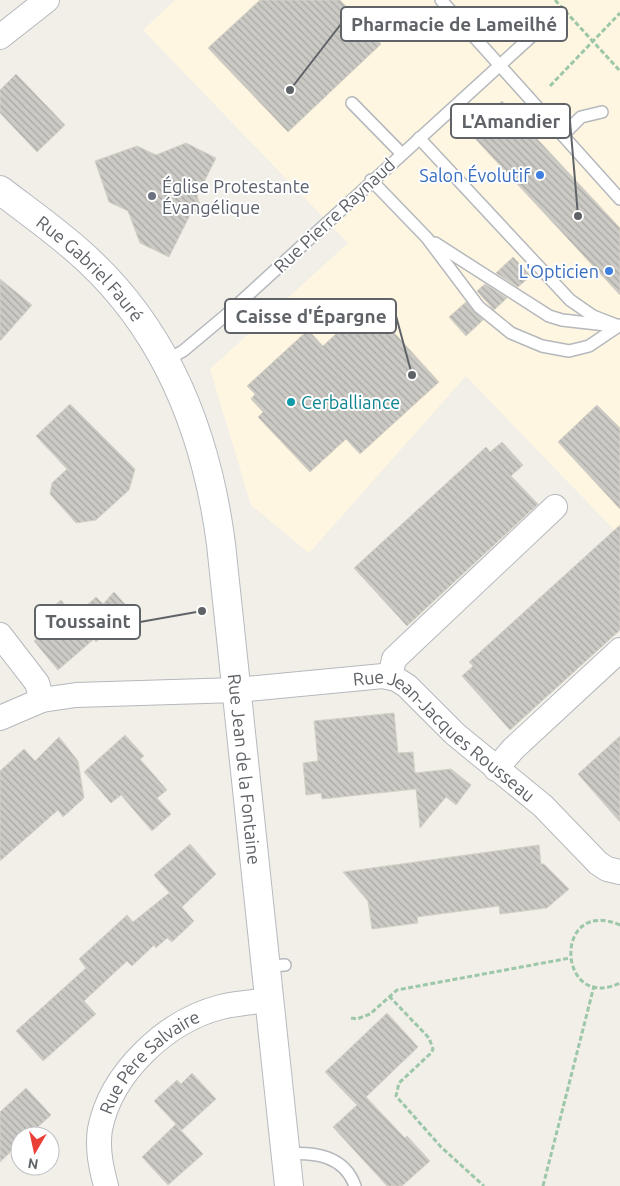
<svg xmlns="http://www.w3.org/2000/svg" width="620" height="1186" font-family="Ubuntu,sans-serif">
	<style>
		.commercial { fill: #fef6e0 }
		.building { fill: url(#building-back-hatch); stroke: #d6d1c6 }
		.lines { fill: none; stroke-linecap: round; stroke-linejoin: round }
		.lane-casing { stroke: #b5b8bc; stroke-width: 14 }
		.street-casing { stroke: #b5b8bc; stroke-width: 26 }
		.secondary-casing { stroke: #b6babf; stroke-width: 30 }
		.path { stroke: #9cc7a8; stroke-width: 3; stroke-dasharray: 5 2.5; stroke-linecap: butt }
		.lane { stroke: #fff; stroke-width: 11 }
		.street { stroke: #fff; stroke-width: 24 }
		.secondary { stroke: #fff; stroke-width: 28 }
		.shop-dot { fill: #3f7fe0; stroke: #fff; stroke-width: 2 }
		.worship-dot { fill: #6b7280; stroke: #fff; stroke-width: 2 }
		.culture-dot { fill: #0f9aa8; stroke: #fff; stroke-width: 2 }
		.labels { text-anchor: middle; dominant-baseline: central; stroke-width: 4; stroke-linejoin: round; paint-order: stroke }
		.shop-label { font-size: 18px; fill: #366cbe; stroke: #fff; text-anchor: end }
		.worship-label { font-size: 18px; fill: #5b616d; stroke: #fff; text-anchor: start }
		.street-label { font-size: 18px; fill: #5f6368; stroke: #fff }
		.culture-label { font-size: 18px; fill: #0d838f; stroke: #fff; text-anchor: start }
		.leader { fill: none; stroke: #5f6368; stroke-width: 2 }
		.callout-dot { fill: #5f6368; stroke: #fff; stroke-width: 2 }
		.callout { fill: #fff; stroke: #5f6368; stroke-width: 2 }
		.callout-label { font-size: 19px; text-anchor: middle; font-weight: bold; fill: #5f6368 }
	</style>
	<defs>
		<pattern id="building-back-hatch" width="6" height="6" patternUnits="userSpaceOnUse" patternTransform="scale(1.25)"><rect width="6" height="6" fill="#cccac5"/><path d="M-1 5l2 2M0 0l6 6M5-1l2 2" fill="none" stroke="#a9a8a4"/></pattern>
	</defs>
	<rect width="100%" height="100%" fill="#f1efe8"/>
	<polygon class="commercial" points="175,0 620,0 620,536 466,376 309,553 251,505 210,369 348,243 143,30"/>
	<g class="building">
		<polygon points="260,0 340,0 381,44 288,132 208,48"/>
		<polygon points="16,74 65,125 37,152 0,113 0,90"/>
		<polygon points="502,101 620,228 620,295 469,132"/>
		<polygon points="186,143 216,158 197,196 202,211 190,215 169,257 140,243 128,211 109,202 95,161 137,146 156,155"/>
		<polygon points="513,257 531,276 518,287 496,273"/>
		<polygon points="0,279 32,305 0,341"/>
		<polygon points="485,284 507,298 494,310 477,291"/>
		<polygon points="466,302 483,320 466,336 449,317"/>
		<polygon points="368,304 439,382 360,454 346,439 310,472 258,417 263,412 251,399 255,394 247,386 308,330 323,346"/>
		<polygon points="70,404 135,469 129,490 96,520 76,523 50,494 52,483 67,469 36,436"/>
		<polygon points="597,405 620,428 620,509 558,442"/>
		<polygon points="502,442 523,465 511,476 538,504 407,626 354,568 486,447 490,452"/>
		<polygon points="620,525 620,630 510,730 462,676 473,666 469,662"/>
		<polygon points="114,592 135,615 112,634 110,630 96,642 94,639 58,670 34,641 47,630 38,620 61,600 74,617 96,597 103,604"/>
		<polygon points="394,713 398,753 413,752 415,773 451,769 471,785 456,805 446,797 420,828 416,789 322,799 321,793 306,795 303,763 318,761 314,721"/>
		<polygon points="125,735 144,756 140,759 167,790 157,798 171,814 152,831 121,795 111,803 84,772"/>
		<polygon points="620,736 620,822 578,774"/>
		<polygon points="59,737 78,761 84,798 63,817 58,810 0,861 0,771 24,749 35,761"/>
		<polygon points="190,844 216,874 182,907 154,875"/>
		<polygon points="539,845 541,864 544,864 569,889 547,908 500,914 499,906 417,917 418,923 372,929 368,901 343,872"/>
		<polygon points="169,893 194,921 172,942 167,938 156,948 154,945 132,966 127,961 84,1001 96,1014 43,1061 16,1031 86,968 79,959 127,915 133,922"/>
		<polygon points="387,1013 418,1047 366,1097 405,1138 407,1136 430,1161 402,1186 387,1186 333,1127 357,1105 325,1072"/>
		<polygon points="192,1073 216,1099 182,1130 176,1125 203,1154 168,1185 142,1157 176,1124 154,1101 177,1080 181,1084"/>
		<polygon points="26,1088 51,1115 28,1136 20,1136 20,1143 0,1162 0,1112"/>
	</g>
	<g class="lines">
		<defs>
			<g id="lane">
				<polyline points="441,0 620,199"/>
				<polyline points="352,103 401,153"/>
				<polyline points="563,135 581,117 602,112"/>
				<polyline points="419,138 570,300 593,316 619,326"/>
				<polyline points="371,180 427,238 479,307 511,333 542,346 569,351 589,346 620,325"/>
				<polyline points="435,243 549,316 562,320 606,325"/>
				<polyline points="165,361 183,351 226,315 533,35 534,26"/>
				<polyline points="267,966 285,965"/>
				<path d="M285,1154c29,-2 59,1 70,32"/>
			</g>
			<g id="street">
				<polyline points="0,37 47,0"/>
				<polyline points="0,635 37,683 42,700"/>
				<polyline points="390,677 394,659 555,507"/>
				<path id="s1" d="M0,718l42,-18 34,-5 161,-5 146,-14 13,3 11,7 48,48 88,72 55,57 9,6 13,3"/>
				<polyline points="496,769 513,749 620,650"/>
				<path id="s2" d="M106,1186c-5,-19 -9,-37 -6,-57 11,-56 66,-108 121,-122 16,-4 33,-5 49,-7"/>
			</g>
			<g id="secondary">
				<path id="s3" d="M0,190c30,23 62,45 89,71 81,76 118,176 132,283l68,642"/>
			</g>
		</defs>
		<use href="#lane" class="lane-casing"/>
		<use href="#street" class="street-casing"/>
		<use href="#secondary" class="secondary-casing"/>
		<g class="path">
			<polyline points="555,0 620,71"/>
			<polyline points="550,86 620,13"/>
			<path d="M620,925c-68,-29 -63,88 0,58"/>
			<polyline points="389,996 429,1038 433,1049 431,1053 399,1083 396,1096 441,1147 484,1186"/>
			<polyline points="351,1018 357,1019 370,1014 397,990 570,958"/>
			<polyline points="543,1186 594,986"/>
		</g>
		<use href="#lane" class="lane"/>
		<use href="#street" class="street"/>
		<use href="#secondary" class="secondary"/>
	</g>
	<g class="shop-dot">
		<circle cx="540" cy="175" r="5"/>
		<circle cx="609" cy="271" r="5"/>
	</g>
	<circle class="worship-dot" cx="152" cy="196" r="5"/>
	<circle class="culture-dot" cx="291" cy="402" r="5"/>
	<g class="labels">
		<g class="shop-label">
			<text x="530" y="175">Salon Évolutif</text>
			<text x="599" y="271">L'Opticien</text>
		</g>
		<g class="worship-label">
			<text x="162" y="186">Église Protestante<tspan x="162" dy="21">Évangélique</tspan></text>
		</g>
		<g class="street-label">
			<text transform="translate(334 215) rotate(-43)">Rue Pierre Raynaud</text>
			<text stroke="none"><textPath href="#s3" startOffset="120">Rue Gabriel Fauré</textPath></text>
			<text stroke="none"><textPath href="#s1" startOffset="470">Rue Jean-Jacques Rousseau</textPath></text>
			<text stroke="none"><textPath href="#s3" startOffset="659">Rue Jean de la Fontaine</textPath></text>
			<text stroke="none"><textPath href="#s2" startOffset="144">Rue Père Salvaire</textPath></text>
		</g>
		<g class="culture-label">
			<text x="301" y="402">Cerballiance</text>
		</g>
	</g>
	<path class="leader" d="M290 90L341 24M578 216L570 121M412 375L396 316M202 611L140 622"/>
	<g class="callout-dot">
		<circle cx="290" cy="90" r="5"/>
		<circle cx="578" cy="216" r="5"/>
		<circle cx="412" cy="375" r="5"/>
		<circle cx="202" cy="611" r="5"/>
	</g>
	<g class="callout">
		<rect x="341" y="7" width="226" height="34" rx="5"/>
		<rect x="451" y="104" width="119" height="34" rx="5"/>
		<rect x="225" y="299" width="171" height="34" rx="5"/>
		<rect x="35" y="605" width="105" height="34" rx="5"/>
	</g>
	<g class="callout-label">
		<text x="454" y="31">Pharmacie de Lameilhé</text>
		<text x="511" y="128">L'Amandier</text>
		<text x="311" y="323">Caisse d'Épargne</text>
		<text x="88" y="628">Toussaint</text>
	</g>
	<g transform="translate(35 1151) rotate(189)"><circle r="24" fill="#ffffff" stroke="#bfc1c3"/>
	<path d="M0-4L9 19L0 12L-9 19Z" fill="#e94135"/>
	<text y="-8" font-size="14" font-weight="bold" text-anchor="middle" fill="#5f6368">N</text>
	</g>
</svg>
